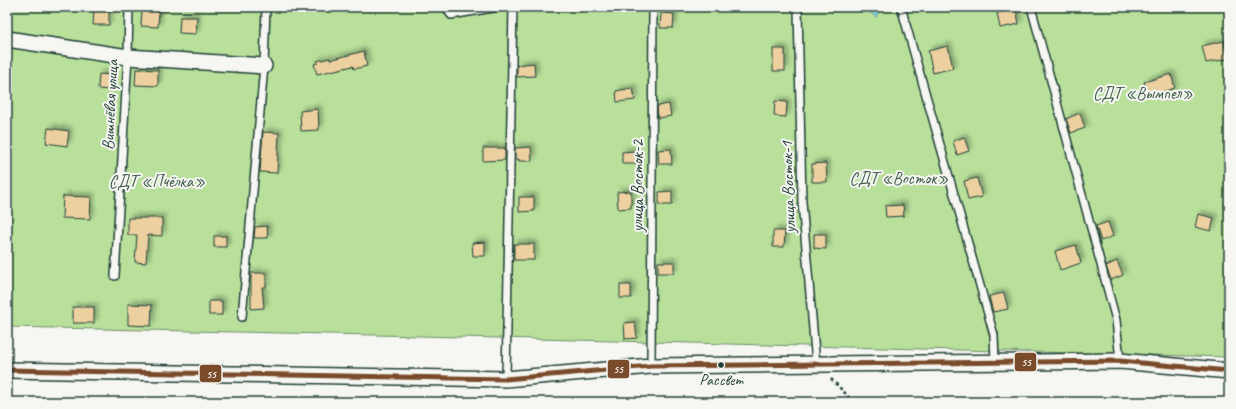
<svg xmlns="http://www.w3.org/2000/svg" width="1236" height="409" font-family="Caveat,sans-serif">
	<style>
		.green { fill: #b8e09b; stroke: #6c8e68 }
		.water { fill: #86d5e3; stroke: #5d989d }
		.building { fill: #ecd0a0; stroke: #1f3d34; filter: url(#shadow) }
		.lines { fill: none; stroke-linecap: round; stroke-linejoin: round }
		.lane-casing { stroke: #1f3d34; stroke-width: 10 }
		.street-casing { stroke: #1f3d34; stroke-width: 18 }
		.path { stroke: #1f3d34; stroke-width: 2.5; stroke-dasharray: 3 3; stroke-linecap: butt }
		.lane { stroke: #f6f6f2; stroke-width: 7 }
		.street { stroke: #f6f6f2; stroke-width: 15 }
		.bus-1-casing { stroke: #f6f6f2; stroke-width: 8 }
		.bus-1 { stroke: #7a4b2a; stroke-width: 5 }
		.bus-dot { fill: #1f3d34; stroke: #f6f6f2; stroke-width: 1.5 }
		.labels { text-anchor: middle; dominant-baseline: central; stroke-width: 4; stroke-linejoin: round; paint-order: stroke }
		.bus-label { font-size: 16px; fill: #1f3d34; stroke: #f6f6f2 }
		.park-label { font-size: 17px; fill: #3e5e49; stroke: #f6f6f2 }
		.street-label { font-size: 17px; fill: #1f3d34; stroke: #f6f6f2 }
		.line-badge { stroke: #f6f6f2; stroke-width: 1.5 }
		.badge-label { font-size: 11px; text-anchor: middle; font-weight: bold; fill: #fff }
	</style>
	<defs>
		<filter id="shadow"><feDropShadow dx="3.5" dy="-3.5" stdDeviation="2" flood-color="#0004"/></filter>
	</defs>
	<rect width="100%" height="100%" fill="#f6f6f2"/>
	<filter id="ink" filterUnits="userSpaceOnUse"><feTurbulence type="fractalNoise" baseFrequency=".025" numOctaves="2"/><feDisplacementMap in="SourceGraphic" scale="8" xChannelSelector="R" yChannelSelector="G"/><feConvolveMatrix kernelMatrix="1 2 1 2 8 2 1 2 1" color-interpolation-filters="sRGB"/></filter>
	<g filter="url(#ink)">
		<polygon class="green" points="7,7 1229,7 1229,357 421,336 7,327"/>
		<polygon class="water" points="863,7 881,7 876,17"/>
		<g class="building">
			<polygon points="1016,9 1019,24 1000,28 997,13"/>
			<polygon points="94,10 109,10 109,25 93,25"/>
			<polygon points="142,10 159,10 158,27 141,26"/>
			<polygon points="661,13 674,14 673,28 660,28"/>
			<polygon points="180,17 197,17 196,34 179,33"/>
			<polygon points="1224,41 1227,59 1206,63 1202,46"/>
			<polygon points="948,46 953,68 933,73 928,51"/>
			<rect x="773" y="49" width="12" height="22"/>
			<polygon points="364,51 367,66 354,69 353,66 317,74 314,64 318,63 317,61 330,58 330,60"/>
			<polygon points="534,63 535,76 517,77 517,65"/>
			<polygon points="136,69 158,70 158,86 135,85"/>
			<polygon points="99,74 111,75 111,90 98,89"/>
			<polygon points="1171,74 1175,88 1148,96 1144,82"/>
			<polygon points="633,88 635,100 617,102 616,91"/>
			<polygon points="775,101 787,102 786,117 774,116"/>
			<polygon points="669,104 671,116 658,118 657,106"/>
			<polygon points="318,109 319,130 301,131 300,111"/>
			<polygon points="1080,113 1085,128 1071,133 1066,119"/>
			<polygon points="48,128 69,131 67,146 46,143"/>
			<polygon points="263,132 279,133 277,173 260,172"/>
			<polygon points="964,137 969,151 957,155 953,141"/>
			<polygon points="531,147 532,161 519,161 519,159 515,160 515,148"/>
			<polygon points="483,148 505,148 505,160 483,161"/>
			<polygon points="671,149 672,164 659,164 658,150"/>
			<polygon points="635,151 636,164 622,164 622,152"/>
			<polygon points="826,163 827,182 812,182 812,164"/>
			<polygon points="977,178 982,197 968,200 964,181"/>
			<polygon points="631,191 631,208 618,209 617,192"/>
			<polygon points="672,191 672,205 659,205 659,192"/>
			<polygon points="63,196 91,197 90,219 62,218"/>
			<polygon points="519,197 534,197 534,211 519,212"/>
			<polygon points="903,205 904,216 886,217 885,206"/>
			<polygon points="1198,214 1214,218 1211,231 1195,227"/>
			<polygon points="128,218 162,218 162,236 148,235 146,263 135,262 137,235 128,235"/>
			<polygon points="1108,222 1113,236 1101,241 1096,226"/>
			<polygon points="267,226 268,238 254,238 255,227"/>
			<polygon points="773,231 785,231 784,247 773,247"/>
			<polygon points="814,234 826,234 826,249 814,248"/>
			<rect x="214" y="236" width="12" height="11"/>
			<polygon points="485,242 485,256 473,256 472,243"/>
			<rect x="514" y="244" width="20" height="16"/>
			<polygon points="1076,245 1081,263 1060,270 1055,251"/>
			<polygon points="1117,261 1123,275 1111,280 1106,266"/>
			<rect x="658" y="262" width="16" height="11"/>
			<polygon points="251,273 266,273 266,287 262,287 264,308 251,309"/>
			<rect x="620" y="285" width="11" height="13"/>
			<polygon points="1004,293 1008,309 993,312 989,296"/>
			<rect x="209" y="301" width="13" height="14"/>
			<polygon points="128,304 152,305 151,326 128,325"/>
			<rect x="73" y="307" width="21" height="16"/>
			<polygon points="635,322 637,338 625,339 624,323"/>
		</g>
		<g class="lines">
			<defs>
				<g id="lane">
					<polyline points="446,7 451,15 499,7"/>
					<polyline points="798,7 802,202 816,364"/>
					<polyline points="901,7 994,335 995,363"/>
					<polyline points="1031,7 1116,320 1120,361"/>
					<polyline points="115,276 128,57 129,7"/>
					<polyline points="242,317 264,66 266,7"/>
					<polyline points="651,366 653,7"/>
					<polyline points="506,379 513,7"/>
				</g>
				<g id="street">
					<polyline points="7,39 128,57 264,66"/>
					<polyline points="7,370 506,379 651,366 1120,361 1229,371"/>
				</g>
			</defs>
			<use href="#lane" class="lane-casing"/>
			<use href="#street" class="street-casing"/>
			<polyline class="path" points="831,379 848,396 848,402"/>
			<use href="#lane" class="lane"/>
			<use href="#street" class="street"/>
			<defs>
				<polyline id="bus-1" points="7,370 506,379 651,366 1120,361 1229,371"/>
			</defs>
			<use href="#bus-1" class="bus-1-casing"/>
			<use href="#bus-1" class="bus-1"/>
		</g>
	</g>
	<circle class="bus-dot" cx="721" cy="365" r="3.5"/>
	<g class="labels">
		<g class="bus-label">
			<text x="721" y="380">Рассвет</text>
		</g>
		<g class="park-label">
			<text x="1143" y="93">СДТ «Вымпел»</text>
			<text x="899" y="178">СДТ «Восток»</text>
			<text x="157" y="181">СДТ «Пчёлка»</text>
		</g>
		<g class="street-label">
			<text transform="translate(110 105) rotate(-87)">Вишнёвая улица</text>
			<text transform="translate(637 186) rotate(-90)">улица Восток-2</text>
			<text transform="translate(788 187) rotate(-92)">улица Восток-1</text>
		</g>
	</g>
	<g class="line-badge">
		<rect x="1014" y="352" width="23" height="20" rx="4" fill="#7a4b2a"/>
		<rect x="607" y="359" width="23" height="20" rx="4" fill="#7a4b2a"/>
		<rect x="199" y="364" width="23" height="19" rx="4" fill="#7a4b2a"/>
	</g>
	<g class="badge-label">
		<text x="1026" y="366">55</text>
		<text x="618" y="373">55</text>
		<text x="211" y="378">55</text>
	</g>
	<rect width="1236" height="409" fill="none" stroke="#f6f6f2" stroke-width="24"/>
	<rect x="12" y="12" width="1212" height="385" fill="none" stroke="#1f3d34" stroke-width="1.5" filter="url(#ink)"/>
</svg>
